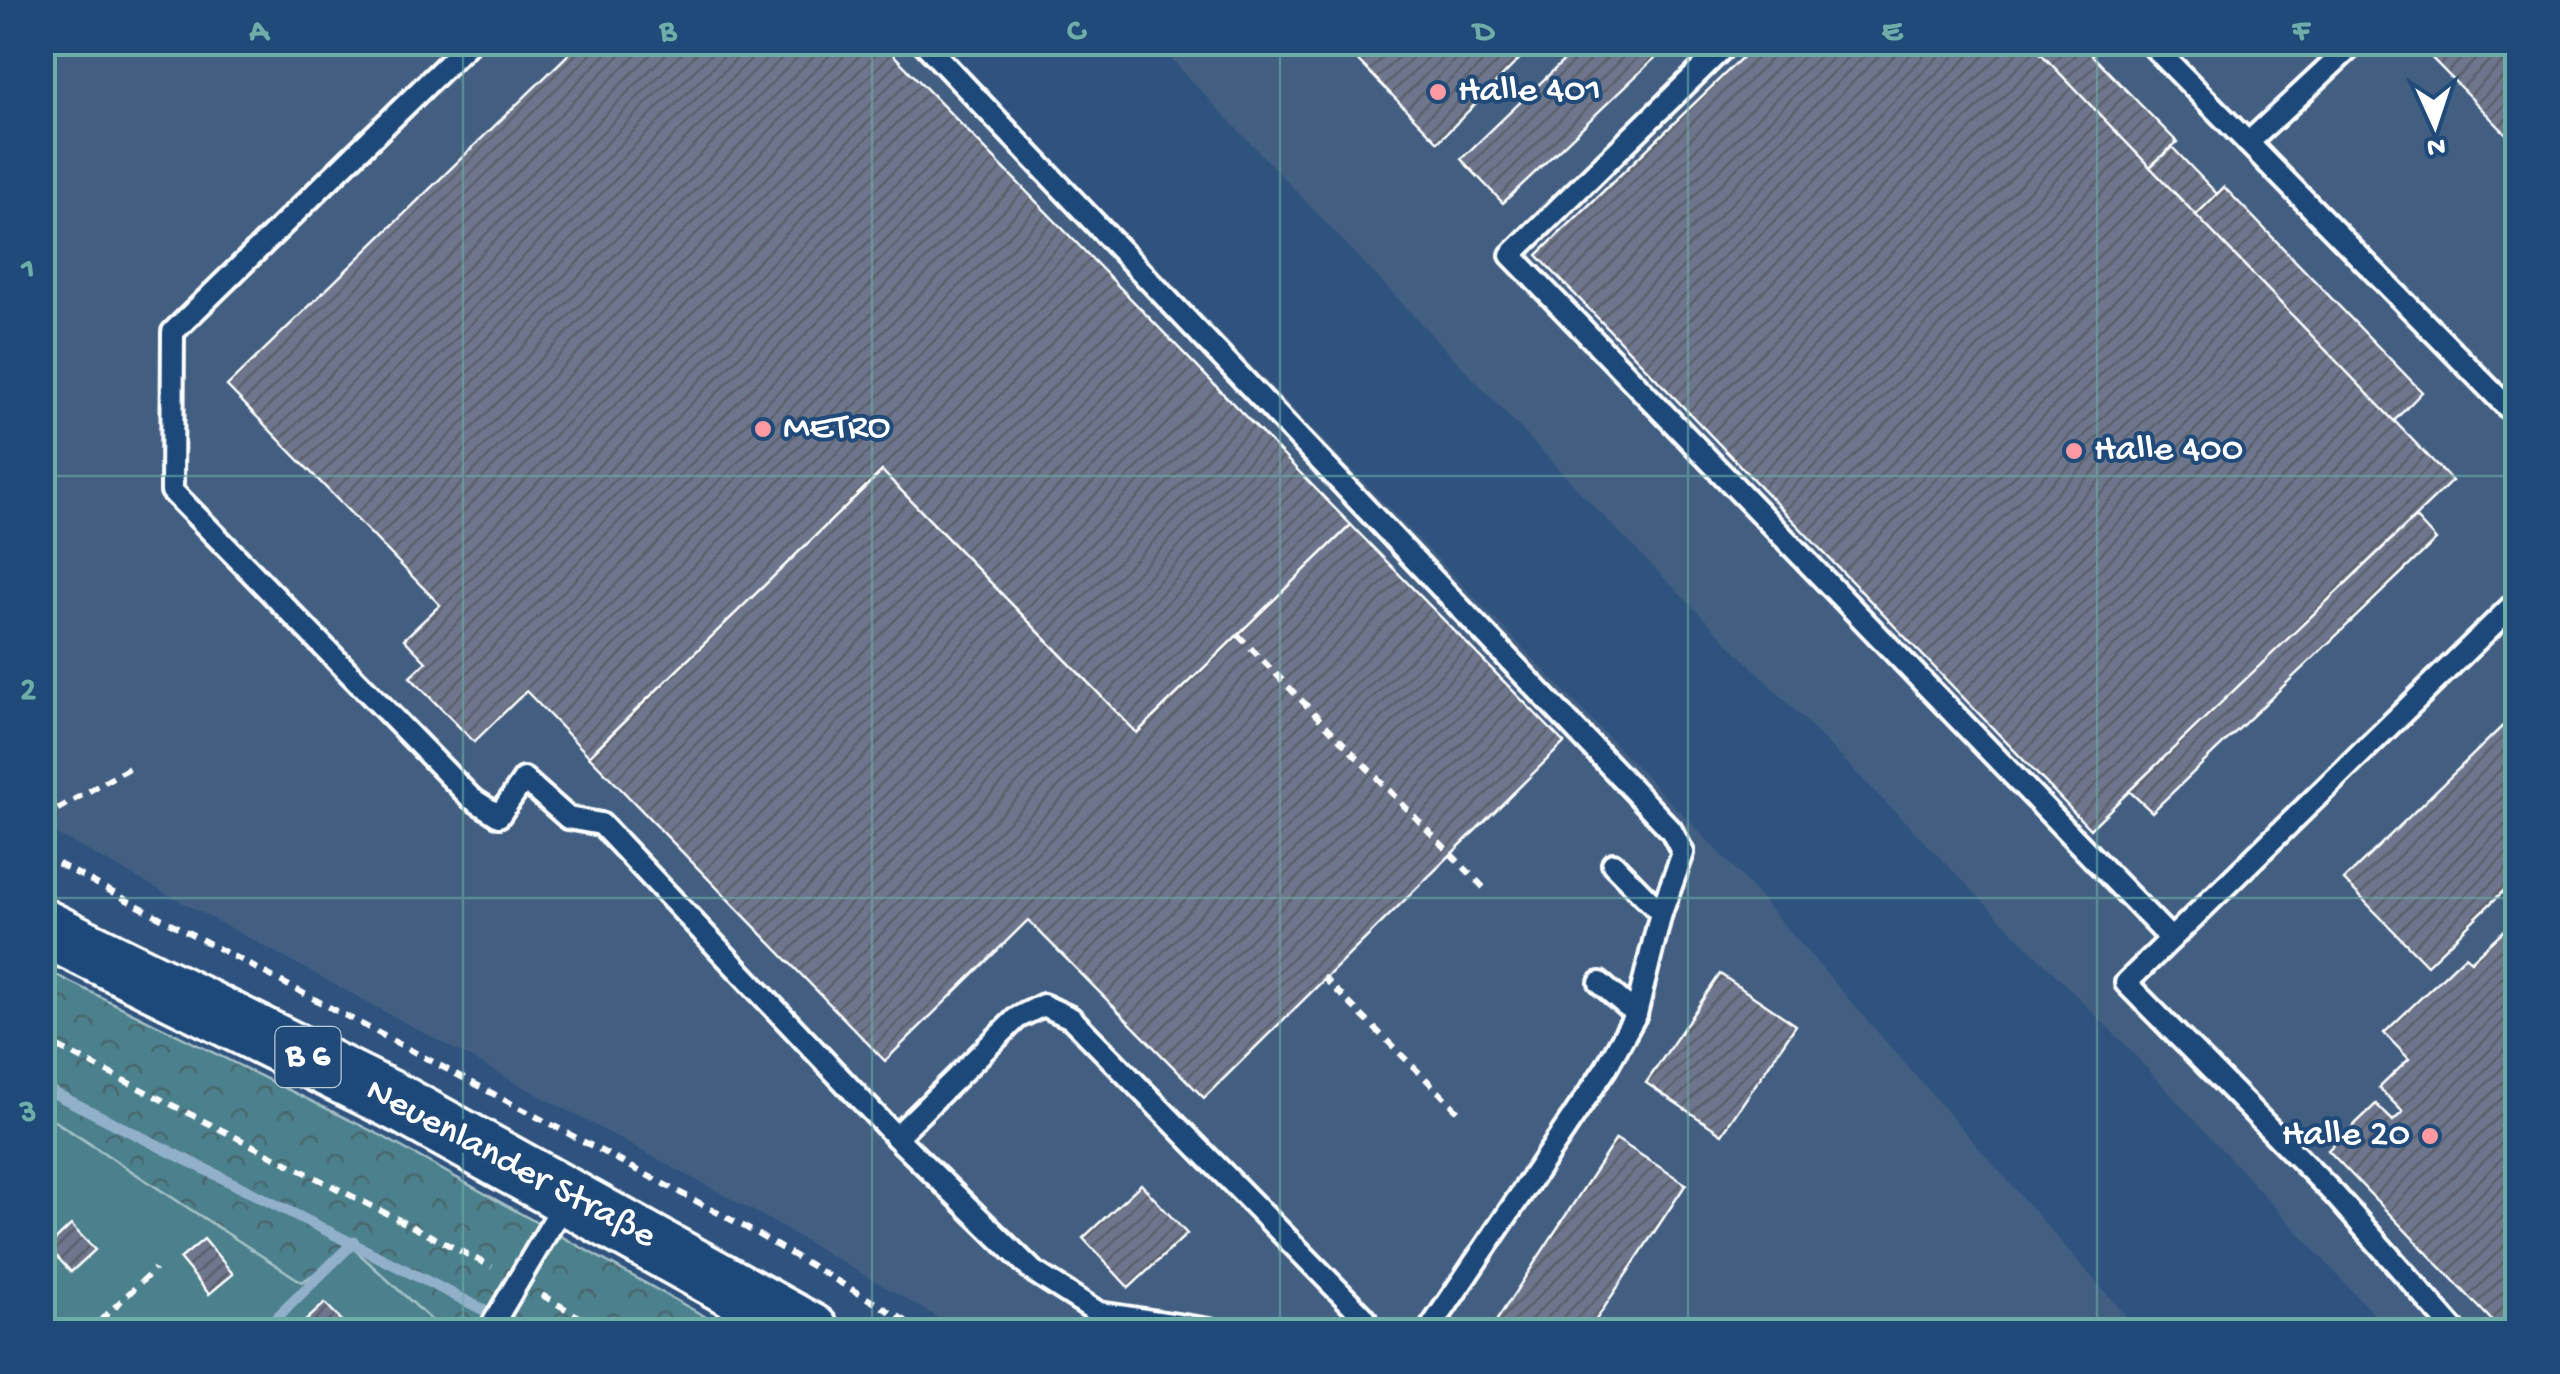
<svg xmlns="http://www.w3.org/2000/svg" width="2560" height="1374" font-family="'Gochi Hand',sans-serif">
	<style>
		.built { fill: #425e82 }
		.forest { fill: url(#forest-crowns); stroke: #a6c0c6; stroke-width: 2.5 }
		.green { fill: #4c808d; stroke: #a6c0c6; stroke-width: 2.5 }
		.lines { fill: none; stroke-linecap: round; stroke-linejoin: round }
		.stream { stroke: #93b0cb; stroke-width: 11 }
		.building { fill: url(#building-hatch); stroke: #fff; stroke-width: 2.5 }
		.lane-casing { stroke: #fff; stroke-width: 28 }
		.primary-casing { stroke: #fff; stroke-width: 62 }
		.path { stroke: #fff; stroke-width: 6; stroke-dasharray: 10 8; stroke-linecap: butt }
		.lane { stroke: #1f4a7a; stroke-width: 20 }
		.primary { stroke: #1f4a7a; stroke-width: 55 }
		.grid { fill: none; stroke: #6fada8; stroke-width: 2.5; stroke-opacity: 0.55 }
		.poi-dot { fill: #ff9aa2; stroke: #1f4a7a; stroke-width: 4 }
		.labels { text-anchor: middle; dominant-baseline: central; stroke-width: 8; stroke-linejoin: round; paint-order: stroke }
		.shield { fill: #1f4a7a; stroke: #bcc9d7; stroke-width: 2.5 }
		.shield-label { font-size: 35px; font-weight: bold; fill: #fff }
		.poi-label { font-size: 38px; fill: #fff; stroke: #1f4a7a; text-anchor: start }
		.street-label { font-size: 38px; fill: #fff; stroke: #1f4a7a }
		.neatline { fill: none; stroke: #6fada8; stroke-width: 4 }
		.grid-label { font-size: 32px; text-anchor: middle; font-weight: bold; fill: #6fada8 }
	</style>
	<defs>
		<pattern id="forest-crowns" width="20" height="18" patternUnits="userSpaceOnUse" patternTransform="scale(2.5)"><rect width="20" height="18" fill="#4c808d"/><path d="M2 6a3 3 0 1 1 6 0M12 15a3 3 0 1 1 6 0" fill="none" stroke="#4c666c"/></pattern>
		<pattern id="building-hatch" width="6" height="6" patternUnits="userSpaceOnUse" patternTransform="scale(2.5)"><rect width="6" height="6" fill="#6d768c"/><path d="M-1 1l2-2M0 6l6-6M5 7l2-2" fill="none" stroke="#5c616c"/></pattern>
	</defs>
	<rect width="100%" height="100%" fill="#2f537e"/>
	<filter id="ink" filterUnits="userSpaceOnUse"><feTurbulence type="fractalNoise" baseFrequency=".01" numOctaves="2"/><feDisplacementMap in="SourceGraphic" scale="20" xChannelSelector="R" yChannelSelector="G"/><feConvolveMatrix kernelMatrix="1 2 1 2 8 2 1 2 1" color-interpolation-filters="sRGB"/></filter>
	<g filter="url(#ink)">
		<g class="built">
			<polygon points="42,43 942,43 1734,868 2139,1331 961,1331 759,1214 43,827"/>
			<polygon points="1156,43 2517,43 2517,1331 2389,1331 2129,1049 1602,515"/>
		</g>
		<polygon class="forest" points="42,968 380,1135 731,1331 443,1331 353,1248 302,1283 43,1113"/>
		<polygon class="green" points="42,1113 302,1282 353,1248 443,1331 43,1331"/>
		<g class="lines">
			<g class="stream">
				<polyline points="42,1087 486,1311"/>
				<polyline points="508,1324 522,1332"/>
				<polyline points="262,1332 354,1242"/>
			</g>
		</g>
		<g class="building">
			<polygon points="581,42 881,42 1351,525 1137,733 882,471 589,756 526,691 474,742 410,677 426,662 404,639 440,605 227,386"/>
			<polygon points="1340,42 1536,42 1438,142"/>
			<polygon points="1583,42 1648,42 1659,54 1503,203 1461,159"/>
			<polygon points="1758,42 2030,42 2452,481 2090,829 1537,255"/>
			<polygon points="2030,42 2079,42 2177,142 2150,167"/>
			<polygon points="2428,42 2518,43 2518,146 2422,48"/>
			<polygon points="2172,147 2218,195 2196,215 2150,167"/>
			<polygon points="2224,187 2422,392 2394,421 2196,215"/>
			<polygon points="882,471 1137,733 1351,525 1564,743 1204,1098 1028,920 885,1061 589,756"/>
			<polygon points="2415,517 2436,540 2152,812 2129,791"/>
			<polygon points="2518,711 2518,877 2427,965 2344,880"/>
			<polygon points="2518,917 2518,1332 2503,1332 2328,1150 2376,1104 2393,1121 2403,1112 2379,1088 2409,1059 2384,1033 2465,956 2471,961"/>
			<polygon points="1720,974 1796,1025 1722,1134 1646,1083"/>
			<polygon points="1616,1139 1686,1184 1588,1332 1489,1332"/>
			<polygon points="1141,1184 1187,1234 1129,1288 1083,1238"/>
			<polygon points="71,1225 95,1250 71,1272 48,1247"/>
			<polygon points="204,1239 233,1274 209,1294 180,1259"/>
			<polygon points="325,1303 346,1325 339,1332 307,1332 301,1325"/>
		</g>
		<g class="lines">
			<defs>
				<g id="lane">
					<polyline points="470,42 173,332 172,491 471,798 499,816 524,779 568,818 601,824 896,1137 1033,1271 1099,1313 1223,1332"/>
					<polyline points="923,42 1671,830 1683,853 1661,913 1636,1014 1606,1068 1428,1332"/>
					<polyline points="1729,42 1511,255 2171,939"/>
					<polyline points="2149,42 2518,418"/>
					<polyline points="2248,143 2356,42"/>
					<polyline points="1613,864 1661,913"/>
					<polyline points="1600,983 1636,1014"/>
					<polyline points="896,1137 1017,1018 1043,1005 1071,1018 1364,1317 1371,1332"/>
					<polyline points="488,1332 566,1200"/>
					<polyline points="2456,1332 2336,1196 2126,983 2518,600"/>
				</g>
				<polyline id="primary" points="42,927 404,1106 811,1332"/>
			</defs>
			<use href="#lane" class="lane-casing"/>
			<use href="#primary" class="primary-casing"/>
			<g class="path">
				<polyline points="1238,635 1486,890"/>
				<polyline points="42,818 131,767"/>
				<polyline points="42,855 743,1226 925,1332"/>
				<polyline points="1323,977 1460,1113"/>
				<polyline points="42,1039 492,1267"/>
				<polyline points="542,1295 605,1332"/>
				<polyline points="88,1332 155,1269"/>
			</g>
			<use href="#lane" class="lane"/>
			<use href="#primary" class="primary"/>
		</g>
	</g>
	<path class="grid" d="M463,42v1290M872,42v1290M1280,42v1290M1688,42v1290M2097,42v1290M42,476h2476M42,898h2476"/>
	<g class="poi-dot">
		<circle cx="1438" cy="92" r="10"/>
		<circle cx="763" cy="429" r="10"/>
		<circle cx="2074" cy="451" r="10"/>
		<circle cx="2430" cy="1136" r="10"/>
	</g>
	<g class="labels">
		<rect class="shield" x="275.5" y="1027" width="65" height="60" rx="8"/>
		<g class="shield-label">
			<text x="308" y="1057">B 6</text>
		</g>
		<g class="poi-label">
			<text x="1458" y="92">Halle 401</text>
			<text x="783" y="429">METRO</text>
			<text x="2094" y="451">Halle 400</text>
			<text x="2410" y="1136" text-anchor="end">Halle 20</text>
		</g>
		<g class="street-label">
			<text transform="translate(510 1165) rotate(28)">Neuenlander Straße</text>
		</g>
	</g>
	<rect width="2560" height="1374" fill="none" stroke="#1f4a7a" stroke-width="110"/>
	<g transform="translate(2435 125) rotate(177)" stroke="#1f4a7a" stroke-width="8" paint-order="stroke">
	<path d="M0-8L18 38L0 25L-18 38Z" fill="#ffffff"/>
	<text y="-15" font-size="28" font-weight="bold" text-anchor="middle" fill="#ffffff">N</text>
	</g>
	<rect x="55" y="55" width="2450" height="1264" class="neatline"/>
	<g class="grid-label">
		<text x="259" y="39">A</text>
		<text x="668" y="39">B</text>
		<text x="1076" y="39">C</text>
		<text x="1484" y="39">D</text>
		<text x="1892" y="39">E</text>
		<text x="2301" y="39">F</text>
		<text x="28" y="277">1</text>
		<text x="28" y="698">2</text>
		<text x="28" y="1120">3</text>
	</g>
</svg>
